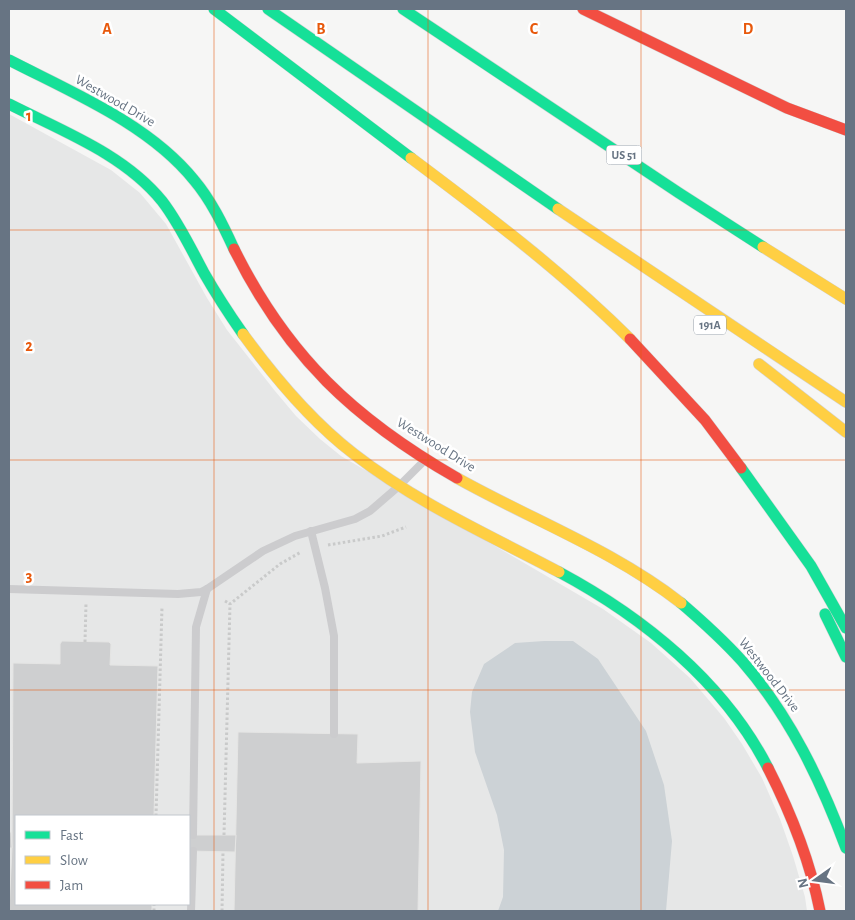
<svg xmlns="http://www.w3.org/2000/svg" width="855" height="920" font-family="'Alegreya Sans',sans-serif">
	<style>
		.built { fill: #e6e7e7; fill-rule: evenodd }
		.water { fill: #ccd2d6 }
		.building { fill: #cecfd0; stroke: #e5e5e4 }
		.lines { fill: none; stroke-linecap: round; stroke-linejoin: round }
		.fast-casing { stroke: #d2d2d3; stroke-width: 12 }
		.slow-casing { stroke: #d2d2d3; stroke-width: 12 }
		.jam-casing { stroke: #d2d2d3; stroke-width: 12 }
		.path { stroke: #c9caca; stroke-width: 3; stroke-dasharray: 2.5 2.5; stroke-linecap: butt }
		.lane { stroke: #ccccce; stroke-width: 8 }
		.fast { stroke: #16e098; stroke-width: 11 }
		.slow { stroke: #ffcf43; stroke-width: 11 }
		.jam { stroke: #f24e42; stroke-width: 11 }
		.grid { fill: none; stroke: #e8590c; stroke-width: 1; stroke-opacity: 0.55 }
		.labels { text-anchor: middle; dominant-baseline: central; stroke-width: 5; stroke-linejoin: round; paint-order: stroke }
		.shield { fill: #fff; stroke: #959ea8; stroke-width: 1 }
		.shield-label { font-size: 12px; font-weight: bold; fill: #677483 }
		.street-label { font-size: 14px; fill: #677483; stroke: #fff }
		.grid-label { font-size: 16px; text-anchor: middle; font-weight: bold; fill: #e8590c; stroke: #fff; stroke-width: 5; stroke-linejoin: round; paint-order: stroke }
	</style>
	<rect width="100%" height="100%" fill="#f6f6f5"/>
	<path class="built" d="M9,114l102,56 29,23 26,31 41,74 20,32 48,61 21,25 24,23 21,17 262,153 48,34 39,35 34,40 18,26 20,34 18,41 13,37 12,41 2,14h-798zM16,816h173v88h-173z"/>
	<polygon class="water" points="544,641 573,641 598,659 646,731 664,785 672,841 666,911 498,911 503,897 504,850 497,815 475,752 470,712 472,692 484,664 515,643"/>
	<g class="building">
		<polygon points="62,641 109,642 111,644 110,665 158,666 154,816 16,816 16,904 152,904 152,911 9,911 12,848 13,663 60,664 60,644"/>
		<polygon points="238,732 358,734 357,763 421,761 418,911 234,911"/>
		<polygon points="9,832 11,832 12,848 9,848"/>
		<polygon points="189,835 236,835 235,852 189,851"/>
	</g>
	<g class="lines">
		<defs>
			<g id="fast">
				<polyline points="214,9 411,158"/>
				<polyline points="268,9 558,209"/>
				<polyline points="403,9 679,193 763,247"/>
				<path d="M9,60c62,32 140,64 185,120 17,20 29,45 40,69"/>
				<path d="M9,104c53,27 115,50 153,97 17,22 29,48 42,72 12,21 25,41 39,61"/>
				<polyline points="741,468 811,566 846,628"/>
				<path d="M559,572c84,45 165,110 209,196"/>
				<path d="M681,603c21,18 42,37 61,58 48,55 79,120 104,187"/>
				<polyline points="825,614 846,657"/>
			</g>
			<g id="slow">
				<path d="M411,158c76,57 152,114 219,181"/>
				<polyline points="558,209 846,402"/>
				<polyline points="763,247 846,299"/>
				<path d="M243,334c32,44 68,87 111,120 63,49 135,81 205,118"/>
				<polyline points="759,364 846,432"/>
				<path d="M457,478c75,42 156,72 224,125"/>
			</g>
			<g id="jam">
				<polyline points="583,9 787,108 846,130"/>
				<path d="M234,249c53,107 120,170 223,229"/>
				<polyline points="630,339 705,420 741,468"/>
				<path d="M768,768c23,45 42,93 52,143"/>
			</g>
		</defs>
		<use href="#fast" class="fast-casing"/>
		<use href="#slow" class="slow-casing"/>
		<use href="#jam" class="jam-casing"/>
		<g class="path">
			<polyline points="328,545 382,536 406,527"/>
			<polyline points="225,601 230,604"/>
			<polyline points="85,642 86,603"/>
			<polyline points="156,816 162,607"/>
			<polyline points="224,835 230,604 280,564 301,552"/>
			<polyline points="154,911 154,904"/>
			<polyline points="222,911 223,851"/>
		</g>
		<g class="lane">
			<polyline points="311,531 325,588 334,636 334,734"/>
			<polyline points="9,589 178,594 201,592 207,589 263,551 295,536 355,519 370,511 399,486 424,461"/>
			<polyline points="193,835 196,627 207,589"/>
			<polyline points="191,911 193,851"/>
		</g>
		<use href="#fast" class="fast"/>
		<use href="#slow" class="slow"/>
		<use href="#jam" class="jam"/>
	</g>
	<path class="grid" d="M214,9v902M428,9v902M641,9v902M9,230h837M9,460h837M9,690h837"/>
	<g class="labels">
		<g class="shield">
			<rect x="606.5" y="145.5" width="35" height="19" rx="4"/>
			<rect x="694" y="315.5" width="32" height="19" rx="4"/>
		</g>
		<g class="shield-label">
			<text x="624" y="155">US 51</text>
			<text x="710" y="325">191A</text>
		</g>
		<g class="street-label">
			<text transform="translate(115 101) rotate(30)">Westwood Drive</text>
			<text transform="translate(436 445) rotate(32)">Westwood Drive</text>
			<text transform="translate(769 675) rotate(52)">Westwood Drive</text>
		</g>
	</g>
	<g class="grid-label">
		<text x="107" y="34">A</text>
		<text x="321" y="34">B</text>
		<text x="534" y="34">C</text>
		<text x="748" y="34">D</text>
		<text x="29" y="121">1</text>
		<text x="29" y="351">2</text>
		<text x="29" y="581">3</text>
	</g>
	<rect width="855" height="920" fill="none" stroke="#677483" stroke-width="20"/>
	<rect x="15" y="815" width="175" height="90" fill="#ffffff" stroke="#c2c7cd"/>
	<rect x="25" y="831" width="25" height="8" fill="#16e098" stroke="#c2c7cd"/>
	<text x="60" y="840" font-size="15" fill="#677483">Fast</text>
	<rect x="25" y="856" width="25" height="8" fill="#ffcf43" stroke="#c2c7cd"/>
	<text x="60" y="865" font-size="15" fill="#677483">Slow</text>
	<rect x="25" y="881" width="25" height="8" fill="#f24e42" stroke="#c2c7cd"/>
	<text x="60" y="890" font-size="15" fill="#677483">Jam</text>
	<g transform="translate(815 880) rotate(256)" stroke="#ffffff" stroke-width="4" paint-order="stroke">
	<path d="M0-4L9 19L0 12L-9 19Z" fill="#677483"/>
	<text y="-8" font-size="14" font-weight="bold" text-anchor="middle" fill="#677483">N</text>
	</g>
</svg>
